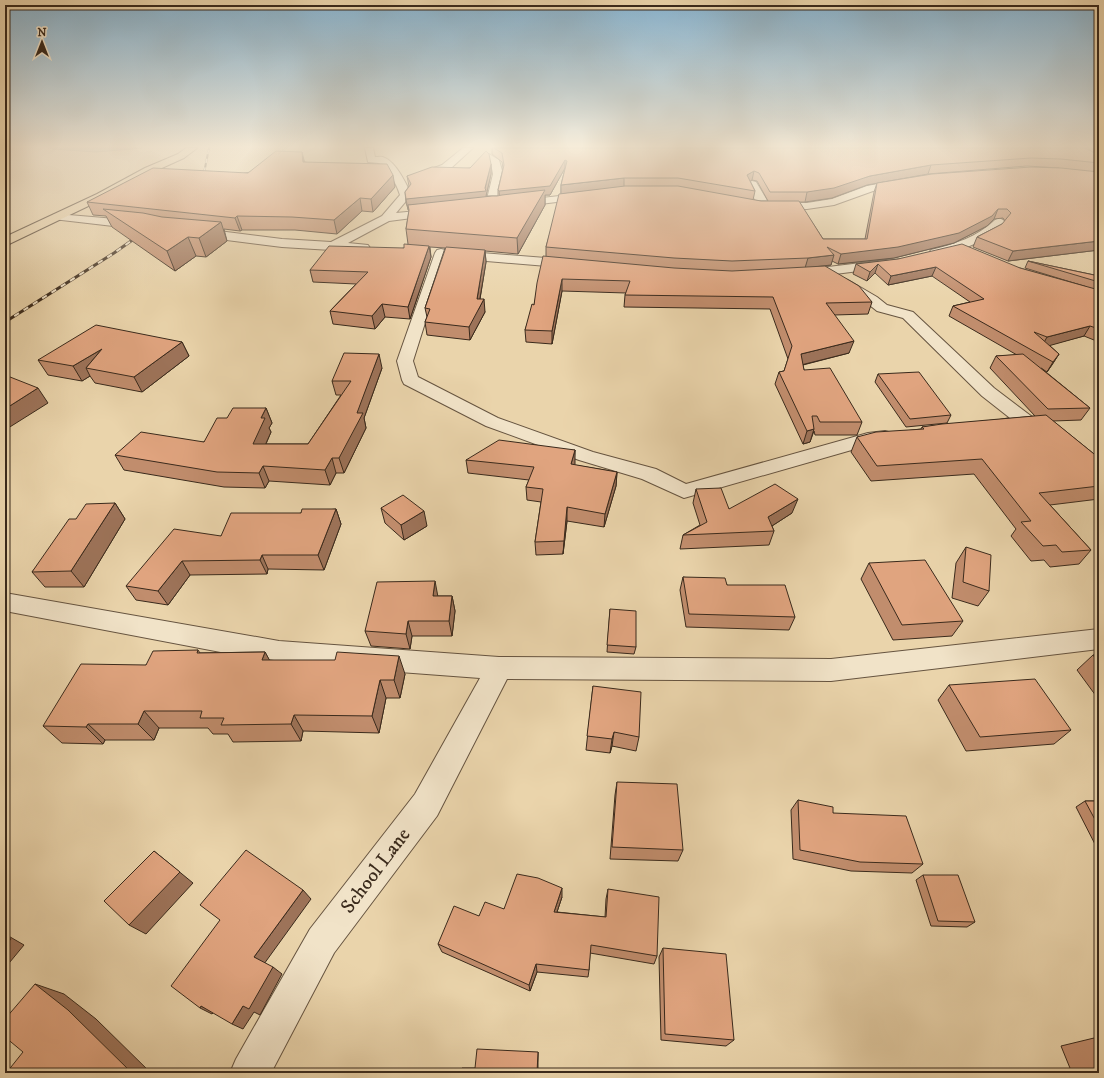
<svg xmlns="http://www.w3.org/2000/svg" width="1104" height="1078" font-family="'IM FELL DW Pica',serif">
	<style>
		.water { fill: #99b7b0; stroke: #737f75 }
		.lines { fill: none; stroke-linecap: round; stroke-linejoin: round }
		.minor-casing { stroke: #665440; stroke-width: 2 }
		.highway-casing { stroke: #3a2a1c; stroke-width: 2 }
		.minor { fill: #f1e3c8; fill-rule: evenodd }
		.highway { fill: #ead4ab; fill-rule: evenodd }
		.rail-far1-casing { stroke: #3a2a1c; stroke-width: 2 }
		.rail-casing { stroke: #3a2a1c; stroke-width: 3 }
		.rail-far1 { stroke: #f1e3c8; stroke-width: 1.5; stroke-dasharray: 4.5; stroke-linecap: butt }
		.rail { stroke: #f1e3c8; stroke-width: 2; stroke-dasharray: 5.5; stroke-linecap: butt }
		.wall { fill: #c18d6d; stroke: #3a2a1c; fill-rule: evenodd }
		.shaded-wall { fill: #9d7359; stroke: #3a2a1c }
		.building { fill: #e0a47f; stroke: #3a2a1c }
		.labels { text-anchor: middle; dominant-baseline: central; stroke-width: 4; stroke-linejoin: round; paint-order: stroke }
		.near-street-label { font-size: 20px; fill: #3a2a1c; stroke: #f1e3c8 }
	</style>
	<rect width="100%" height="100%" fill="#ead4ab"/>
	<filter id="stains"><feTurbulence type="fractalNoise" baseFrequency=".005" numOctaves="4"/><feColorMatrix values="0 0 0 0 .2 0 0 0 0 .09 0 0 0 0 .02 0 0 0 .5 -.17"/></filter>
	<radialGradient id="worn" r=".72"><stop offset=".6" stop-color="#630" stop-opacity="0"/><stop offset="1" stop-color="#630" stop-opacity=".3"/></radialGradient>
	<polygon class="water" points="51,148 50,148 142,148 96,152 53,149"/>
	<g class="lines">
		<defs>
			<g id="minor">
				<path d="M365,148h8l2,9c3,0 7,-1 10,1 11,5 22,26 26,37l-15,18 43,-4 4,1 2,2 -2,2 -54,7 -41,22 20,2 2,3 -2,3 -4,1 -82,-5 -87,-11 -4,-1 -2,-3 2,-3 4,-1 87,11 49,3 51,-26 18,-21c-4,-13 -11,-23 -21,-32l-11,-1z"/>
				<polygon points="463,148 473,148 450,169 419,180 414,177 415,175 442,165"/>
				<polygon points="489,154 499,160 503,174 497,199 503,207 497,210 493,209 487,199 493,174 491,163 484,157"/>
				<polygon points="905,179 909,180 910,182 909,184 873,191 834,205 807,209 772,209 766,206 772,203 807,203 832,199 867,186"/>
				<polygon points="752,181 756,182 768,202 763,208 759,209 753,206 756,202 747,184"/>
				<polygon points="586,193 591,196 590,198 515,207 509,204 515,201"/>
				<polygon points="57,214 139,221 143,222 145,225 143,228 139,229 53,219 51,217 53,215"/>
				<path d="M999,218l4,2 2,2 -2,2c-19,19 -43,27 -68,33l-4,-1 -2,-3 2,-3c24,-6 46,-13 64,-30z"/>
				<polygon points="441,249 445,250 447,253 413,361 418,377 498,418 593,452 656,469 686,484 868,433 885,431 892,433 894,437 892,441 869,445 684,498 642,479 579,460 486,426 404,384 402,380 397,361 435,253 437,250"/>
				<polygon points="456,251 571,260 576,261 578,264 576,267 571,268 451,258 450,255 451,252"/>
				<polygon points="886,260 891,261 893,264 891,267 803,278 798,277 796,274 798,271 803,270"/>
				<polygon points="843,279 848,280 877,297 887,305 913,312 994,388 1031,416 1034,420 1031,424 1001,430 995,429 992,425 995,421 1010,418 982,396 903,318 877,311 867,303 838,286 836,283 838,280"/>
				<polygon points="5,593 279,641 499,657 831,659 1099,629 1099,649 831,681 507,679 437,816 334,953 271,1073 230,1073 236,1059 310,929 415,794 480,678 279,663 5,611"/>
			</g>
			<polygon id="highway" points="186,148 197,148 184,158 153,172 105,198 5,246 5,237 97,194 145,168 178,154"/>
		</defs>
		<use href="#minor" class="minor-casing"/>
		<use href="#highway" class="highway-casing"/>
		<use href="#minor" class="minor"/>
		<use href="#highway" class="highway"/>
		<defs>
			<polyline id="rail-far1" points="199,179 204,173 209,148"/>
			<polyline id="rail" points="5,322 114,253 141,234"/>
		</defs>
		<use href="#rail-far1" class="rail-far1-casing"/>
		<use href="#rail" class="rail-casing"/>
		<use href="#rail-far1" class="rail-far1"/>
		<use href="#rail" class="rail"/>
	</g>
	<g class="wall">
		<path d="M492,148h607v102l-91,11 -35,-14 4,-10 25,-13 3,-3 -2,-3 -9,1 -7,7 -33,17 -60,15 -56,6 -6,-3 -1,4 -10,2 51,35 -4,12 -34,1 15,38 -46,12 1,5 58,52 -5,13h-42l-1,-4 -4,11 -7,2 -28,-60 4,-12 5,-1 4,-12 -18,-50 -146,-2 1,-12 1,-2 -64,-2 -10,53 -26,-2 -1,-12 9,-25 12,-48v-10l15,-53v-9l4,-17 -15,27h-5v10l-27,49 -33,-3 1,11 -6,37 5,13 -15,28 -43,-5 -2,-13 2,-5 -2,-9 20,-60 -15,-1 1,10 -21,62 -25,-2 -10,12 -42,-5 -3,-13 26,-27 -43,-2 -3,-12 94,-22 4,-4 -2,-15 3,-18 -3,-8 -1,-11 4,-6 -2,-10 63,-8 21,-4v10l-5,22h12v-6l5,-22 -1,-6 -10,-8zM1027,166l32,2 -182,15 -3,9 -9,47h-42l-24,-37h6l27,-4 35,-13 61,-11zM752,180l5,1 11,20h-7l-8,-1 2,-9 -5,-10z"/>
		<polygon points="305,162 395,187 373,212 362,211 337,234 295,230 242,230 240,231 224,229 227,241 206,257 196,256 175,271 112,227 106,216 93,215 87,202"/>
		<polygon points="898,259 1020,268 1087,287 1025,268 1028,261 1099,276 1099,286 1097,290 1099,290 1099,342 1084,336 1049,345 1059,354 1047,372 1041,368 1090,408 1081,420 1053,421 1099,458 1099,499 1050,505 1091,550 1079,564 1050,567 1044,560 1031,561 1011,536 1016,529 974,474 871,481 851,452 857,437 921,429 922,427 1035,416 990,368 996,356 1017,355 949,316 953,306 970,302 932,276 888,285 875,273 867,281 853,274 856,264"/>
		<polygon points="182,342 189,356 142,392 95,383 90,376 82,381 48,375 38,360"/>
		<polygon points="382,368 364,418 366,428 344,473 336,473 330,485 269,481 265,488 224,487 124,470 115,455 204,442 227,418 266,408 272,423 269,428 271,432 266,444 308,444 341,395 336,395 332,381"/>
		<polygon points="878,374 951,415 947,423 906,427 875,382"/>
		<polygon points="575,450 574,465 617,472 616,486 604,527 567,521 563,554 536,555 535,542 541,502 527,500 526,487 529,480 468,473 466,460"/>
		<polygon points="696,489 729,509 792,513 772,526 774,531 769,545 680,549 683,535 700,525 693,503"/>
		<polygon points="115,503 125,519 84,587 45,587 32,572 76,519"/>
		<polygon points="381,508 427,526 404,540 385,523"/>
		<polygon points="336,509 341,524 324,570 268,569 267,574 190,575 168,605 136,600 126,586 221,536 301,513"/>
		<polygon points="966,547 989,591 978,606 952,598 956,563"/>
		<polygon points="1099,547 1099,556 1095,551"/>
		<polygon points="869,563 963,621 952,636 893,640 861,579"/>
		<polygon points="683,577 727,585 795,617 789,630 686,627 680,590"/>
		<polygon points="438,596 452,596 455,611 452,636 412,636 410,649 371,646 365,631"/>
		<polygon points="610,609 636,647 634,654 607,652"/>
		<polygon points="198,650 200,653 265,652 269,660 405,674 400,698 386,698 379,733 303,731 301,741 233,742 228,734 213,734 208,728 159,728 154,740 105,740 103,744 62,743 43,726 146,665"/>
		<polygon points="1093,655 1099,655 1099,700 1077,670"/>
		<polygon points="949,685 1071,730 1054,744 966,751 938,700"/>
		<polygon points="593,686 639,737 636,751 612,746 610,753 586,750"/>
		<polygon points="617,782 683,850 678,861 610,859 615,795"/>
		<polygon points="798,800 833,813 923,864 912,873 851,871 793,859 791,810"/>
		<polygon points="1085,801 1099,801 1099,852 1076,807"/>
		<polygon points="923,875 975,922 967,927 931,926 916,880"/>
		<polygon points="608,889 657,956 654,964 590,953 589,970 588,977 537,972 530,991 442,952 438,944 479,916 504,909 562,897 557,912 605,917 606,899"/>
		<polygon points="663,948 734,1040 726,1046 661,1040 659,957"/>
		<polygon points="1094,1038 1099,1038 1099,1073 1072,1073 1061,1046"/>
	</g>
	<g class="shaded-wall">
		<polygon points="302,152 305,164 303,162"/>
		<polygon points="565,160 565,168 550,195 545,195 545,205 518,254 517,238 500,200 499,191"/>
		<polygon points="491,164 491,174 486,196 487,202 408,205 409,210 408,210 406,199 485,188"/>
		<polygon points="931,165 928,174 867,185 832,198 805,202 807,192 870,176"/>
		<polygon points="754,171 752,180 746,184 747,175"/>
		<polygon points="393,175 395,187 373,212 371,199"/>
		<polygon points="624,178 624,187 561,194 561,185"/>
		<polygon points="360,198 362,211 337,234 334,220"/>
		<polygon points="998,209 994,219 987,226 954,243 894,258 838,264 841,254"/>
		<polygon points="237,216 242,230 240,231 235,218"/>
		<polygon points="221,222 227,241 206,257 199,238"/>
		<polygon points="188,237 196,256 175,271 167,251"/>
		<polygon points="1099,241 1099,250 1008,261 1013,251"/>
		<polygon points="429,246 431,257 410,319 408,307"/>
		<polygon points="485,250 486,262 478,310 484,299 485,312 470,340 469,327 477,299"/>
		<polygon points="834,255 831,265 805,268 808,258"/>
		<polygon points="878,264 875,273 867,281 870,272"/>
		<polygon points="936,267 932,276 888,285 891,276"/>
		<polygon points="562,279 562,291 552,344 552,331"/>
		<polygon points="382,304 385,317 375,329 372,316"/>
		<polygon points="1090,326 1084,336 1041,348 1047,337"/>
		<polygon points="854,341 849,353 797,366 801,354"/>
		<polygon points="182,342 189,356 142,392 134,377"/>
		<polygon points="102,349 86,368 90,376 82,381 73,366"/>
		<polygon points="379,354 382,368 364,418 366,428 344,473 339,458"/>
		<polygon points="1059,354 1052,365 1047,372 1053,362"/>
		<polygon points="38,388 48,403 5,430 5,409"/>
		<polygon points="266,408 272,423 269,428 271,432 259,459 253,444 261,418"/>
		<polygon points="814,429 810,442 803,444 807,431"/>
		<polygon points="575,450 575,464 570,478 571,464"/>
		<polygon points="332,458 336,473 330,485 325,470"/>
		<polygon points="263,466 269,481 265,488 259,473"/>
		<polygon points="617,472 616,486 604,527 605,514"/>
		<polygon points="798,499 792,513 764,531 768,517"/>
		<polygon points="115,503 125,519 84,587 71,571"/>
		<polygon points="567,507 567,521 563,554 564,541"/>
		<polygon points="336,509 341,524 324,570 318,555"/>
		<polygon points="424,511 427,526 404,540 401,525"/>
		<polygon points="262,555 268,569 267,574 260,560"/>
		<polygon points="182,561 190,575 168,605 158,591"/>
		<polygon points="435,581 438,597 433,596"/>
		<polygon points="452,596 455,611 452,636 449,621"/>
		<polygon points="408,621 412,636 410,649 406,634"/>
		<polygon points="265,652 275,670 262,660"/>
		<polygon points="399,656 405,674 400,698 394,680"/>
		<polygon points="380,680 386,698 379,733 372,716"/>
		<polygon points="144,711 159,728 154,740 138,724"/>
		<polygon points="294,715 303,731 301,741 291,724"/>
		<polygon points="88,724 105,740 103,744 86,727"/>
		<polygon points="614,732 612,746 610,753 612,739"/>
		<polygon points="154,851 193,883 146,934 129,925"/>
		<polygon points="562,888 562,897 554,921 554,912"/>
		<polygon points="303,890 311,899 264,964 254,957"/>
		<polygon points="5,934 24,945 5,968"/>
		<polygon points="536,964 537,972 530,991 529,985"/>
		<polygon points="273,967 282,974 260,1015 254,1012 243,1029 232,1024 243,1006"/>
		<polygon points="35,984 64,994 96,1019 151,1073 132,1073"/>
		<polygon points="201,1006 214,1012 212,1014 200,1008"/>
		<polygon points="5,1009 11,1013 5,1020"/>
		<polygon points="538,1052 538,1073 537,1073"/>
	</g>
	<g class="building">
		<polygon points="494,148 1085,148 1099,155 1099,163 1061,159 1031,158 931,165 870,176 834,188 807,192 770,192 759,173 754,171 747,175 755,191 678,178 624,178 561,185 567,161 565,160 550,186 499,191 498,190 504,165 502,153"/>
		<polygon points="276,151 302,152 303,162 387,164 393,175 371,199 360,198 334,220 292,217 237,216 235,218 87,202 153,168 248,173"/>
		<polygon points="486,151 489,154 491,164 485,188 486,191 406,199 405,192 411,184 407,176 432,167 470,168"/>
		<polygon points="1031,167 1061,168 1099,172 1099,241 1013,251 977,237 1002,224 1011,213 1007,209 998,209 992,216 959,233 898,247 841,254 827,247 834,255 808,258 732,261 674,258 546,247 559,194 625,186 678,186 761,201 799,201 823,239 867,239 877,183 932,174"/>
		<polygon points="545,190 517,238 406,229 409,210 408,205 492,196 497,196 502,195"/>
		<polygon points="103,209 143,213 162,217 221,222 199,238 188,237 167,251"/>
		<polygon points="404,244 429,246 408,307 382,304 372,316 330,311 368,272 310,270 329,246 404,248"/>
		<polygon points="962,244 1020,268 1099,290 1099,329 1090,326 1047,337 1034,332 1059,354 1053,362 953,306 984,299 936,267 891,276 878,264 870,272 856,264 898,259"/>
		<polygon points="446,247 485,250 477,299 484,299 469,327 425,322 430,309 425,308"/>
		<polygon points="543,256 674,268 732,271 825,266 859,286 872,302 826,303 854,341 801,354 804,370 830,368 862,422 820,422 817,416 812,416 814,429 807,431 779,372 784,371 792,346 773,297 625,295 630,281 562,279 552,331 525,330 532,304 534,305 537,283"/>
		<polygon points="1028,261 1099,276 1099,282"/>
		<polygon points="96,325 182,342 134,377 86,368 102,349 73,366 38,360"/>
		<polygon points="344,353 379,354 357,413 363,413 339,458 332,458 325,470 263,466 259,473 217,472 115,455 141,432 204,442 217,418 227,418 233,408 266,408 261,418 265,418 253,444 308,444 351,381 332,381"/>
		<polygon points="1023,354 1090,408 1048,409 996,356"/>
		<polygon points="919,372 951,415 910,419 878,374"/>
		<polygon points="5,375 38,388 5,409"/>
		<polygon points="1046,415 1099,458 1099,462 1094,462 1099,466 1099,486 1039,493 1091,550 1062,552 1056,545 1043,546 1021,522 1031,521 982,459 877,466 857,437 876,432 924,429 922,427 942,424"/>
		<polygon points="499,440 575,450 571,464 617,472 605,514 567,507 564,541 535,542 543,489 526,487 534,467 466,460"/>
		<polygon points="775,484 798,499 768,517 774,531 683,535 707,522 696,489 721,488 729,509"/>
		<polygon points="403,495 424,511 401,525 381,508"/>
		<polygon points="115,503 71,571 32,572 69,519 76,519 86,504"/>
		<polygon points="302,509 336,509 318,555 262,555 260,560 182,561 158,591 126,586 174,529 221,536 231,513 301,513"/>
		<polygon points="966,547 991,555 989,591 963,582"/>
		<polygon points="925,560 963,621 902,625 869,563"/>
		<polygon points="683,577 725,578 727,585 785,585 795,617 689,614"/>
		<polygon points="435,581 433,596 452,596 449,621 408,621 406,634 365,631 377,582"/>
		<polygon points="610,609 636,611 636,647 607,645"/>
		<polygon points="198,650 197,653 265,652 262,660 335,660 337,652 399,656 394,680 380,680 372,716 294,715 291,724 221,725 224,718 200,718 202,711 144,711 138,724 88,724 86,727 43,726 81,664 146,665 153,651"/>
		<polygon points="1093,655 1099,655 1099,664"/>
		<polygon points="1035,679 1071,730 980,737 949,685"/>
		<polygon points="593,686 641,692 639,737 614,732 612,739 587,736"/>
		<polygon points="617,782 677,784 683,850 612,847"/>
		<polygon points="798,800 833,807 833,813 906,816 923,864 860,862 800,850"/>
		<polygon points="1085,801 1099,801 1099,827"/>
		<polygon points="246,850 303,890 254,957 273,967 249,1009 243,1006 232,1024 201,1006 200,1008 171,986 220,920 200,905"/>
		<polygon points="154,851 180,872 129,925 104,901"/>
		<polygon points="517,874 538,878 562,888 554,912 606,917 608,889 659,897 657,956 591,945 589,970 536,964 529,985 438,944 454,906 479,916 485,902 504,909"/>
		<polygon points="923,875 958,875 975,922 938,921"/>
		<polygon points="5,936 11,939 5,946"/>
		<polygon points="663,948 726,954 734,1040 665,1034"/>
		<polygon points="35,984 68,1010 132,1073 9,1073 7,1072 23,1052 5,1037 5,1019"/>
		<polygon points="1094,1038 1099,1038 1099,1049"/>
		<polygon points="477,1049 538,1052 537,1073 461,1073 462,1068 475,1068"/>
	</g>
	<linearGradient id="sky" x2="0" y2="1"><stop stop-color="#88b5d2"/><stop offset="0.49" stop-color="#f6ecd9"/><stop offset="1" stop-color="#f6ecd9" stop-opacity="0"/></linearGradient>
	<rect width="1104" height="299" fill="url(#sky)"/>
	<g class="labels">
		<g class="near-street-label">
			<text transform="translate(376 871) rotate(-53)">School Lane</text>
		</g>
	</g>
	<rect width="1104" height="1078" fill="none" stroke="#ead4ab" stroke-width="20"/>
	<rect x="6" y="6" width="1092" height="1066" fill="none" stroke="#3a2a1c" stroke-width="2"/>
	<rect x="10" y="10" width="1084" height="1058" fill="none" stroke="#3a2a1c"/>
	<g transform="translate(42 42)" stroke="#f1e3c8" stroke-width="3" paint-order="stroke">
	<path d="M0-3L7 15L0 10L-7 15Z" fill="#3a2a1c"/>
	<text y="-6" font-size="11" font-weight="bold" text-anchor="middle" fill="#3a2a1c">N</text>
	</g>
	<rect width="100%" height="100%" filter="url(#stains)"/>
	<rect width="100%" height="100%" fill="url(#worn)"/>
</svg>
